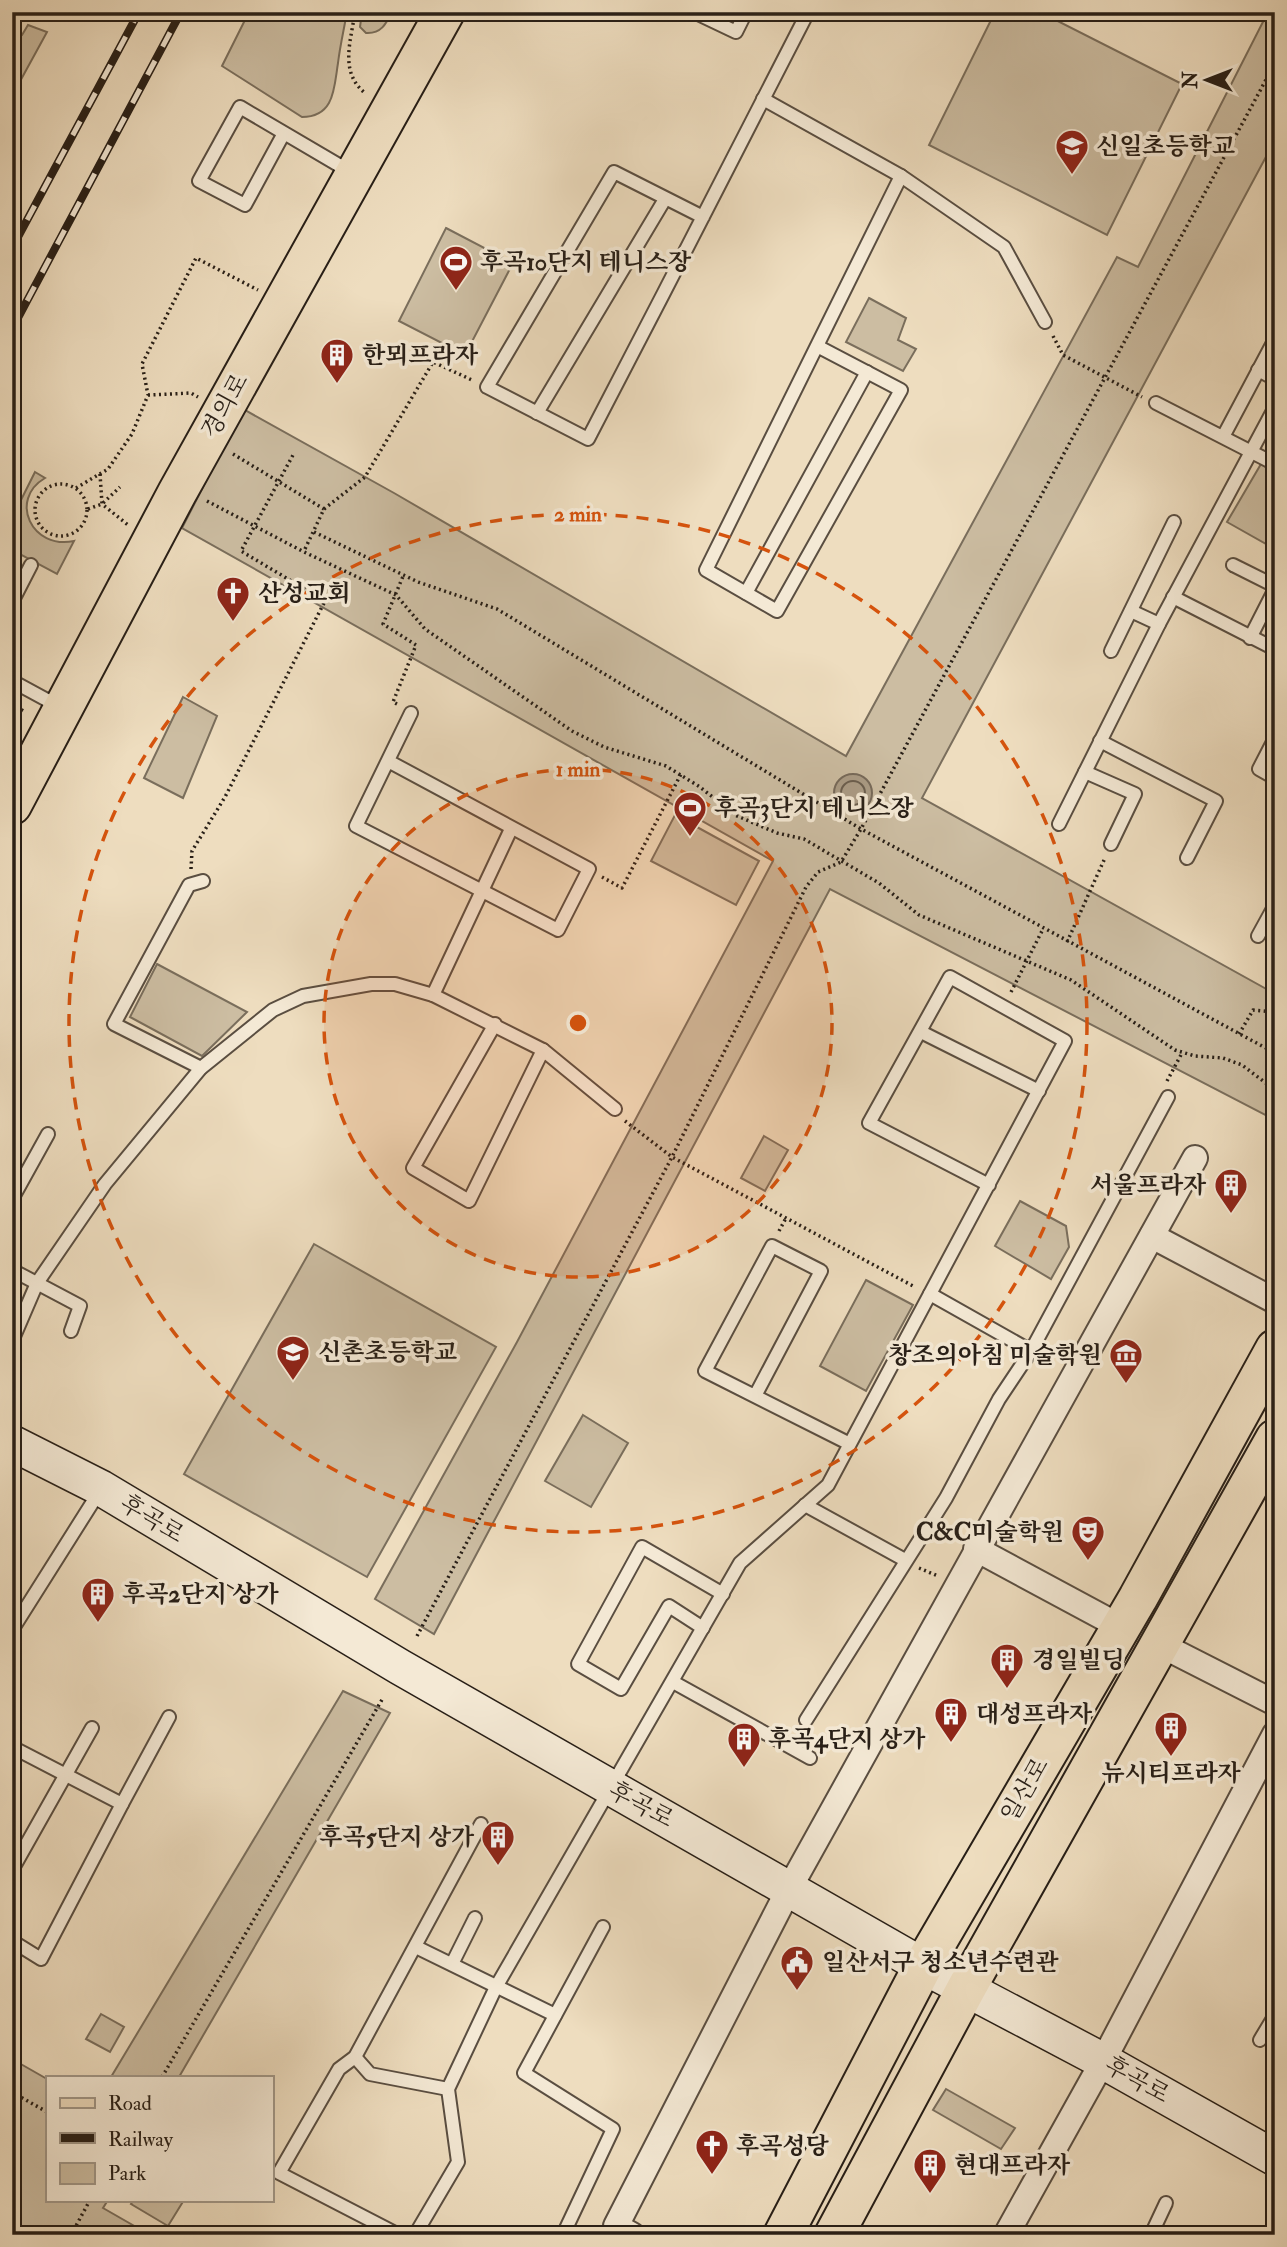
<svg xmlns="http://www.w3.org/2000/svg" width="1287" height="2247" font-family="'IM FELL Double Pica','Noto Serif KR',serif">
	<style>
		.green { fill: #ccbda2; stroke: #7a6e5c; stroke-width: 2 }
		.water { fill: #ab9c86; stroke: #776a5a; stroke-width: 2 }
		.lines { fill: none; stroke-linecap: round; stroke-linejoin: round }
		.shore { stroke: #6a5e4e; stroke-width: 2 }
		.lane-casing { stroke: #5a4e41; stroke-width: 16 }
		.street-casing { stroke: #5a4e41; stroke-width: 28 }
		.secondary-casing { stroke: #281f17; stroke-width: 38 }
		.primary-casing { stroke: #281f17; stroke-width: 42 }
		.path { stroke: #281f17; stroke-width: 3.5; stroke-dasharray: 2 3.5; stroke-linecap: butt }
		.lane { stroke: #f4e9d5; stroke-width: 12 }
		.street { stroke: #f4e9d5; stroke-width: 24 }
		.secondary { stroke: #f4e9d5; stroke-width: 35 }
		.primary { stroke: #eeddbf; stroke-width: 38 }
		.rail-casing { stroke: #281f17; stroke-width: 8 }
		.rail { stroke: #f4e9d5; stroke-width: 5; stroke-dasharray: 16; stroke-linecap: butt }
		.ring { fill: none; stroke: #d5530d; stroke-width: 3.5; stroke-dasharray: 12 9 }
		.labels { text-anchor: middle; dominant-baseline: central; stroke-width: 7; stroke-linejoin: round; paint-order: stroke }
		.poi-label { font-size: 24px; font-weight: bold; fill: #281f17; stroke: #f4e9d5; text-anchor: start }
		.street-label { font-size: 24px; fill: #281f17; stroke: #f4e9d5 }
		.centre { fill: #d5530d; stroke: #f4e9d5; stroke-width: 3.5 }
		.ring-label { font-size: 21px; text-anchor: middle; font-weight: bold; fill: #d5530d; stroke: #f4e9d5; stroke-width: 7; stroke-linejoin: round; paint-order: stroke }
	</style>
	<rect width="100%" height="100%" fill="#eeddbf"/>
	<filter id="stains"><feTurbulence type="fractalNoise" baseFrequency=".00286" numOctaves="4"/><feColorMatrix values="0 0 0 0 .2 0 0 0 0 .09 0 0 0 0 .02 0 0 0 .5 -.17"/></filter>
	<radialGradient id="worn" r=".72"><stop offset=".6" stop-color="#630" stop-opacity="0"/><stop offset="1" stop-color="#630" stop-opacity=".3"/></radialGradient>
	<g class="green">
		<path d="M249,12h98c-3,17 -7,34 -9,51 -4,24 -3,54 -36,54l-80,-51z"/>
		<path d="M362,12h30c-6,12 -11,22 -26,21l-6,-6z"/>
		<polygon points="995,12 1040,12 1182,84 1107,235 929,145"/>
		<polygon points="1268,12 1275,12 1275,140 922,798 1270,991 1275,984 1275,1120 830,889 434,1634 375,1599 517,1342 773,861 182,528 243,409 394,493 846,756 1117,257 1138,267"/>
		<polygon points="28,25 47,32 12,96 12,41 22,35"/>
		<polygon points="446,228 513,263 465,355 399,321"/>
		<polygon points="869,298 906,318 898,340 916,349 903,371 846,342"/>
		<polygon points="1261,464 1275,473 1275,549 1227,522"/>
		<path d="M35,472l10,6c-37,22 -13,72 29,63l-17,33 -45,-24v-32z"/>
		<polygon points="183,697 217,716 183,798 144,778"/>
		<polygon points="675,815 759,861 736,905 651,861"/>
		<polygon points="157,964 247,1012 202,1056 130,1017"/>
		<polygon points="764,1136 788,1150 765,1191 741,1178"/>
		<polygon points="1020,1201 1066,1226 1069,1247 1051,1279 995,1246"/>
		<polygon points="314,1244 496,1347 367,1577 184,1474"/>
		<polygon points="866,1280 913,1305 866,1391 820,1366"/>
		<polygon points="583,1415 628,1443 591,1507 545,1481"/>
		<polygon points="343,1691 390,1713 179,2077 111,2077"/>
		<polygon points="101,2014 124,2027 110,2052 86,2039"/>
		<polygon points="12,2059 47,2079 47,2200 108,2200 103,2208 150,2235 12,2235"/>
		<polygon points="946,2089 1015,2128 1001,2149 933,2110"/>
		<polygon points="134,2200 184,2200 168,2226 131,2204"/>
	</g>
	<circle class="water" cx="853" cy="793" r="19"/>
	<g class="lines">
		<circle class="shore" cx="853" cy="793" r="12"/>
		<defs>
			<g id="lane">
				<polyline points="694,12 736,32 746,12"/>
				<polyline points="763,99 901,176 1004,247 1045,322"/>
				<polyline points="284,133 245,205 199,181 240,107 342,167"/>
				<path d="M703,217l-89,-45 -127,215 101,52c74,-142 147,-284 220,-427"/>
				<polyline points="817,346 901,390 777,611 706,570 901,176"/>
				<polyline points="1258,370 1275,379"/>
				<polyline points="1156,403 1275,464"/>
				<polyline points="537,413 665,199"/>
				<polyline points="1224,435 1275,339"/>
				<polyline points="1233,565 1275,586"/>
				<polyline points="746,593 867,372"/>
				<polyline points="1173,597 1275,649"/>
				<polyline points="12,602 31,565"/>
				<polyline points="1131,611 1159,624"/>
				<polyline points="1250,638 1275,589"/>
				<polyline points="1111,651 1174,522"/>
				<polyline points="12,681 47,700"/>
				<polyline points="1275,738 1259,769 1275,778"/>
				<polyline points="1100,741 1216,801 1187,858"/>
				<polyline points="388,761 589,869 558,930 356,826 411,713"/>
				<polyline points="1085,772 1135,794 1111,844"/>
				<polyline points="1059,824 1159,624 1275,407"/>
				<polyline points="1258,936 1275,905"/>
				<polyline points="433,995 511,829"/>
				<polyline points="495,1024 413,1168 469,1201 543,1050"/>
				<polyline points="921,1032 1039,1091"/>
				<polyline points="201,1068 114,1024 189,885 203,881"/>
				<polyline points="12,1199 48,1134"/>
				<polyline points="12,1270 80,1306 71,1331"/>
				<polyline points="930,1294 1031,1351"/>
				<polyline points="12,1341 37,1283 105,1184 201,1068 273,1010 303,996 371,984 395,984 433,995 543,1050 615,1109"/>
				<polyline points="755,1396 821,1271 772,1246 705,1371 848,1443"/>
				<polyline points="805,1505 905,1560"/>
				<polyline points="703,1628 669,1606 621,1689 578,1664 642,1547 723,1594"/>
				<polyline points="12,1630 101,1489"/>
				<polyline points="673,1682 810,1758"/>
				<polyline points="806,1720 946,1498 999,1399 1031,1351 1168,1097"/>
				<polyline points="12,1747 122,1804 169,1717"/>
				<polyline points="12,1870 92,1728"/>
				<polyline points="12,1941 41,1959 122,1804"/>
				<polyline points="416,1947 555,2015"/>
				<polyline points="452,1964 475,1918"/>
				<polyline points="1260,2040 1275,2015"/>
				<polyline points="355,2057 370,2074 448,2089"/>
				<polyline points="399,2235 279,2173 339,2069 355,2057 481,1824"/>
				<polyline points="415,2235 458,2162 448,2089 496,1987 740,1563 828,1485 1065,1041 950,977 869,1123 989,1185"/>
				<polyline points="563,2235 613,2129 524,2073 603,1927"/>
				<polyline points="1151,2235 1166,2203"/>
			</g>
			<g id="street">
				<polyline points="1152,1236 1275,1301"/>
				<polyline points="976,1549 1119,1626"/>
				<polyline points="1159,1644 1275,1703"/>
				<polyline points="632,2235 616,2226 789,1889 1195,1158"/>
				<polyline points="1006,2235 1103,2061 1275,1734"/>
			</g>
			<polyline id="secondary" points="12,1443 101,1488 400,1667 923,1966 1103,2061 1275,2158"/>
			<g id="primary">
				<polyline points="12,805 177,493 445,12"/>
				<polyline points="783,2235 923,1966 1138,1598 1275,1349"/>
				<polyline points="834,2235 967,1987 1275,1439"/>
			</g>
		</defs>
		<use href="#lane" class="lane-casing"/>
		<use href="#street" class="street-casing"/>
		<use href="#secondary" class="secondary-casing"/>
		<use href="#primary" class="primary-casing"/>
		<g class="path">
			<path d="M355,12c-4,29 -16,60 10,81"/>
			<polyline points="1053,336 1063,355 1142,397"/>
			<polyline points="148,395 191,393 198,397"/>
			<polyline points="233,454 324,509 304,551"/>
			<polyline points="100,474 102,504 128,525"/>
			<circle cx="61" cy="510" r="26"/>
			<polyline points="76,488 108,469 132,434 148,395 142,364 196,258 258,290"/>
			<polyline points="207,501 304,552 396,595 425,629 572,731 604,747 666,766 700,787 735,815 777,833 804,839 879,883 919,915 1071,980 1175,1050 1195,1056 1223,1058 1242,1065 1275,1090"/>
			<polyline points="88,509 102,504 120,487"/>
			<polyline points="324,509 365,477 433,362 472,380"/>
			<polyline points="314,532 418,582 497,609 861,829 1275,1053"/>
			<polyline points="12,704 25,712"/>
			<polyline points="397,704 393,702 416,645 383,624 404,574"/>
			<polyline points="191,869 192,851 225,797 325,601 241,551 293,455"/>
			<polyline points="602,877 622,888 681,774"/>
			<polyline points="1067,942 1105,858"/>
			<polyline points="1011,992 1043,929"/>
			<polyline points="1239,1034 1253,1010 1275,1012"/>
			<polyline points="1275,1064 1270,1074 1275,1077"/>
			<polyline points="1167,1081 1182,1053"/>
			<polyline points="625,1121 672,1157 915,1287"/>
			<polyline points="779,1231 786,1218"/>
			<polyline points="919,1568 938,1576"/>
			<polyline points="417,1636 672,1157 806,887 818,872 841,862 861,829 1275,63"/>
			<polyline points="162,2077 383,1698"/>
			<polyline points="12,2092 47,2112"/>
			<polyline points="71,2235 90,2200"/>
		</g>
		<use href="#lane" class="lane"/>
		<use href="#street" class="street"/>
		<use href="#secondary" class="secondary"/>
		<use href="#primary" class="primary"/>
		<defs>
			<g id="rail">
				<polyline points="12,248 139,12"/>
				<polyline points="12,329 181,12"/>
			</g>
		</defs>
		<use href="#rail" class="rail-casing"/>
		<use href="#rail" class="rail"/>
	</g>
	<circle cx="578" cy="1023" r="254" fill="#d5530d" fill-opacity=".12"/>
	<g class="ring">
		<circle cx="578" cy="1023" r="254"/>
		<circle cx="578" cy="1023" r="509"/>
	</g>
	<defs>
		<symbol id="school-pin" viewBox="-11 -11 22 30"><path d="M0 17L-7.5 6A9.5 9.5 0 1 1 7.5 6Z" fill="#8f2418" stroke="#f4e9d5"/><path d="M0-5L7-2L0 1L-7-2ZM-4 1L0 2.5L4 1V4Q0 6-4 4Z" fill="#fff"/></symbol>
		<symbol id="stadium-pin" viewBox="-11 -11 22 30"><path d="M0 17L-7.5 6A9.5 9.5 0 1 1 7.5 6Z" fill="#8f2418" stroke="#f4e9d5"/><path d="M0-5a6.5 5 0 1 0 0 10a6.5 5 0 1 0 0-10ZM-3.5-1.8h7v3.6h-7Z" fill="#fff"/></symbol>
		<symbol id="building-pin" viewBox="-11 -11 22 30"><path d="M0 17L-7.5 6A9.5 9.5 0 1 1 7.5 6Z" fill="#8f2418" stroke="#f4e9d5"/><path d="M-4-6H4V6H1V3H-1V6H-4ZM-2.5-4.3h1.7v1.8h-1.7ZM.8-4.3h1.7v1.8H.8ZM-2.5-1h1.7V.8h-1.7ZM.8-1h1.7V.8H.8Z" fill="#fff"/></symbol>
		<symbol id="church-pin" viewBox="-11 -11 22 30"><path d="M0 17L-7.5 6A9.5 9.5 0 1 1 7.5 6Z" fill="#8f2418" stroke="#f4e9d5"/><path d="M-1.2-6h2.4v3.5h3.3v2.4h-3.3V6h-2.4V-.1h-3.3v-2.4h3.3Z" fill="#fff"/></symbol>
		<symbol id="museum-pin" viewBox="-11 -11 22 30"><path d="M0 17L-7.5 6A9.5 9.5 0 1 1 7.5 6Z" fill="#8f2418" stroke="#f4e9d5"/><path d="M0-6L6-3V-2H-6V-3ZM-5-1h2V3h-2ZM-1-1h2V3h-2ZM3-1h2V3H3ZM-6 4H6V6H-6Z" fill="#fff"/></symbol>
		<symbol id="theatre-pin" viewBox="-11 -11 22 30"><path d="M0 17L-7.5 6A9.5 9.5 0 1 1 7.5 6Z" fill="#8f2418" stroke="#f4e9d5"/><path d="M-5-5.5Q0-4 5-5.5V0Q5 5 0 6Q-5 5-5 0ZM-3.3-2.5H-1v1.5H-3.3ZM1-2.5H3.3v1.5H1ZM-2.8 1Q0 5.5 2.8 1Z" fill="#fff"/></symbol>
		<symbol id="civic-pin" viewBox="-11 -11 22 30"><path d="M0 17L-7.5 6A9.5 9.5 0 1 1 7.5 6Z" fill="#8f2418" stroke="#f4e9d5"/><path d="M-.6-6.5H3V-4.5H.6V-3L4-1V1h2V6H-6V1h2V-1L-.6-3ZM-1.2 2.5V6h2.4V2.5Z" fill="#fff"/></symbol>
	</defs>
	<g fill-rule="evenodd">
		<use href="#school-pin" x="1053" y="127" width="38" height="52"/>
		<use href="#stadium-pin" x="437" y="243" width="38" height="52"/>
		<use href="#building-pin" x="318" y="336" width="38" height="52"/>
		<use href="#church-pin" x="214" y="574" width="38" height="52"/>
		<use href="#stadium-pin" x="671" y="789" width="38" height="52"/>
		<use href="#building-pin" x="1212" y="1166" width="38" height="52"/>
		<use href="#school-pin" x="274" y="1333" width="38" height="52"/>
		<use href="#museum-pin" x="1107" y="1336" width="38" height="52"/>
		<use href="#theatre-pin" x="1069" y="1513" width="38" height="52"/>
		<use href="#building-pin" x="79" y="1575" width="38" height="52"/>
		<use href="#building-pin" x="988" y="1641" width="38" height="52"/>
		<use href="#building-pin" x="932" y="1695" width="38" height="52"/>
		<use href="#building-pin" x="1152" y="1709" width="38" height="52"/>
		<use href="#building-pin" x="725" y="1720" width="38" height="52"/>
		<use href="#building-pin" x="479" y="1818" width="38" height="52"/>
		<use href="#civic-pin" x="778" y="1943" width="38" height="52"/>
		<use href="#church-pin" x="693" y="2127" width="38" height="52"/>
		<use href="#building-pin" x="911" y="2146" width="38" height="52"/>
	</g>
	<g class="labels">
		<g class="poi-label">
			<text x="1096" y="146">신일초등학교</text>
			<text x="480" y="262">후곡10단지 테니스장</text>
			<text x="362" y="355">한뫼프라자</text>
			<text x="258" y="593">산성교회</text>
			<text x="714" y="808">후곡3단지 테니스장</text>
			<text x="1206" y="1185" text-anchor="end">서울프라자</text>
			<text x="318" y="1352">신촌초등학교</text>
			<text x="1102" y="1355" text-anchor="end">창조의아침 미술학원</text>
			<text x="1064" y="1532" text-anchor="end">C&amp;C미술학원</text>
			<text x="122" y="1594">후곡2단지 상가</text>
			<text x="1032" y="1660">경일빌딩</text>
			<text x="976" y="1714">대성프라자</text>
			<text x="768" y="1739">후곡4단지 상가</text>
			<text x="1171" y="1773" text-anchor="middle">뉴시티프라자</text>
			<text x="474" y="1837" text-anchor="end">후곡5단지 상가</text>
			<text x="822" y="1962">일산서구 청소년수련관</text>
			<text x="736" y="2146">후곡성당</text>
			<text x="954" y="2165">현대프라자</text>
		</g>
		<g class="street-label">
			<text transform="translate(225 406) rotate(-61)">경의로</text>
			<text transform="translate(152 1519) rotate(31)">후곡로</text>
			<text transform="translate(1025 1790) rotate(-60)">일산로</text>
			<text transform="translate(641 1805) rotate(28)">후곡로</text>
			<text transform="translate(1137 2080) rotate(29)">후곡로</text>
		</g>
	</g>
	<circle cx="578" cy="1023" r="10" class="centre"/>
	<g class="ring-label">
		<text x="578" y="521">2 min</text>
		<text x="578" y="776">1 min</text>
	</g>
	<rect width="1287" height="2247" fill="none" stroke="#eeddbf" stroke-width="42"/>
	<rect x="14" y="14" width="1259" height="2219" fill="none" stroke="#281f17" stroke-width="3.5"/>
	<rect x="21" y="21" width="1245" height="2205" fill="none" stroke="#281f17" stroke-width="2"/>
	<rect x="46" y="2076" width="228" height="126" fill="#f4e9d5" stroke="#a29889" stroke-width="2"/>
	<rect x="60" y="2098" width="35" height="10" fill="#eeddbf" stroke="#a29889" stroke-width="2"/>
	<text x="108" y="2110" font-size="21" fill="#281f17">Road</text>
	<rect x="60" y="2133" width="35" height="10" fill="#281f17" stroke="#a29889" stroke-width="2"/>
	<text x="108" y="2146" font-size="21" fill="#281f17">Railway</text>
	<rect x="60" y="2163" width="35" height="21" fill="#ccbda2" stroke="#a29889" stroke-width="2"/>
	<text x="108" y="2180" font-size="21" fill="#281f17">Park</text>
	<g transform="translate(1207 80) rotate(270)" stroke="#f4e9d5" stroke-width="5" paint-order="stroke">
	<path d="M0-5L12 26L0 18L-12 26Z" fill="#281f17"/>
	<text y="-10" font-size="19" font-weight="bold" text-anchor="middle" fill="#281f17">N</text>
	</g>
	<rect width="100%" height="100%" filter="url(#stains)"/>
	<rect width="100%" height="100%" fill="url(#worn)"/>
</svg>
